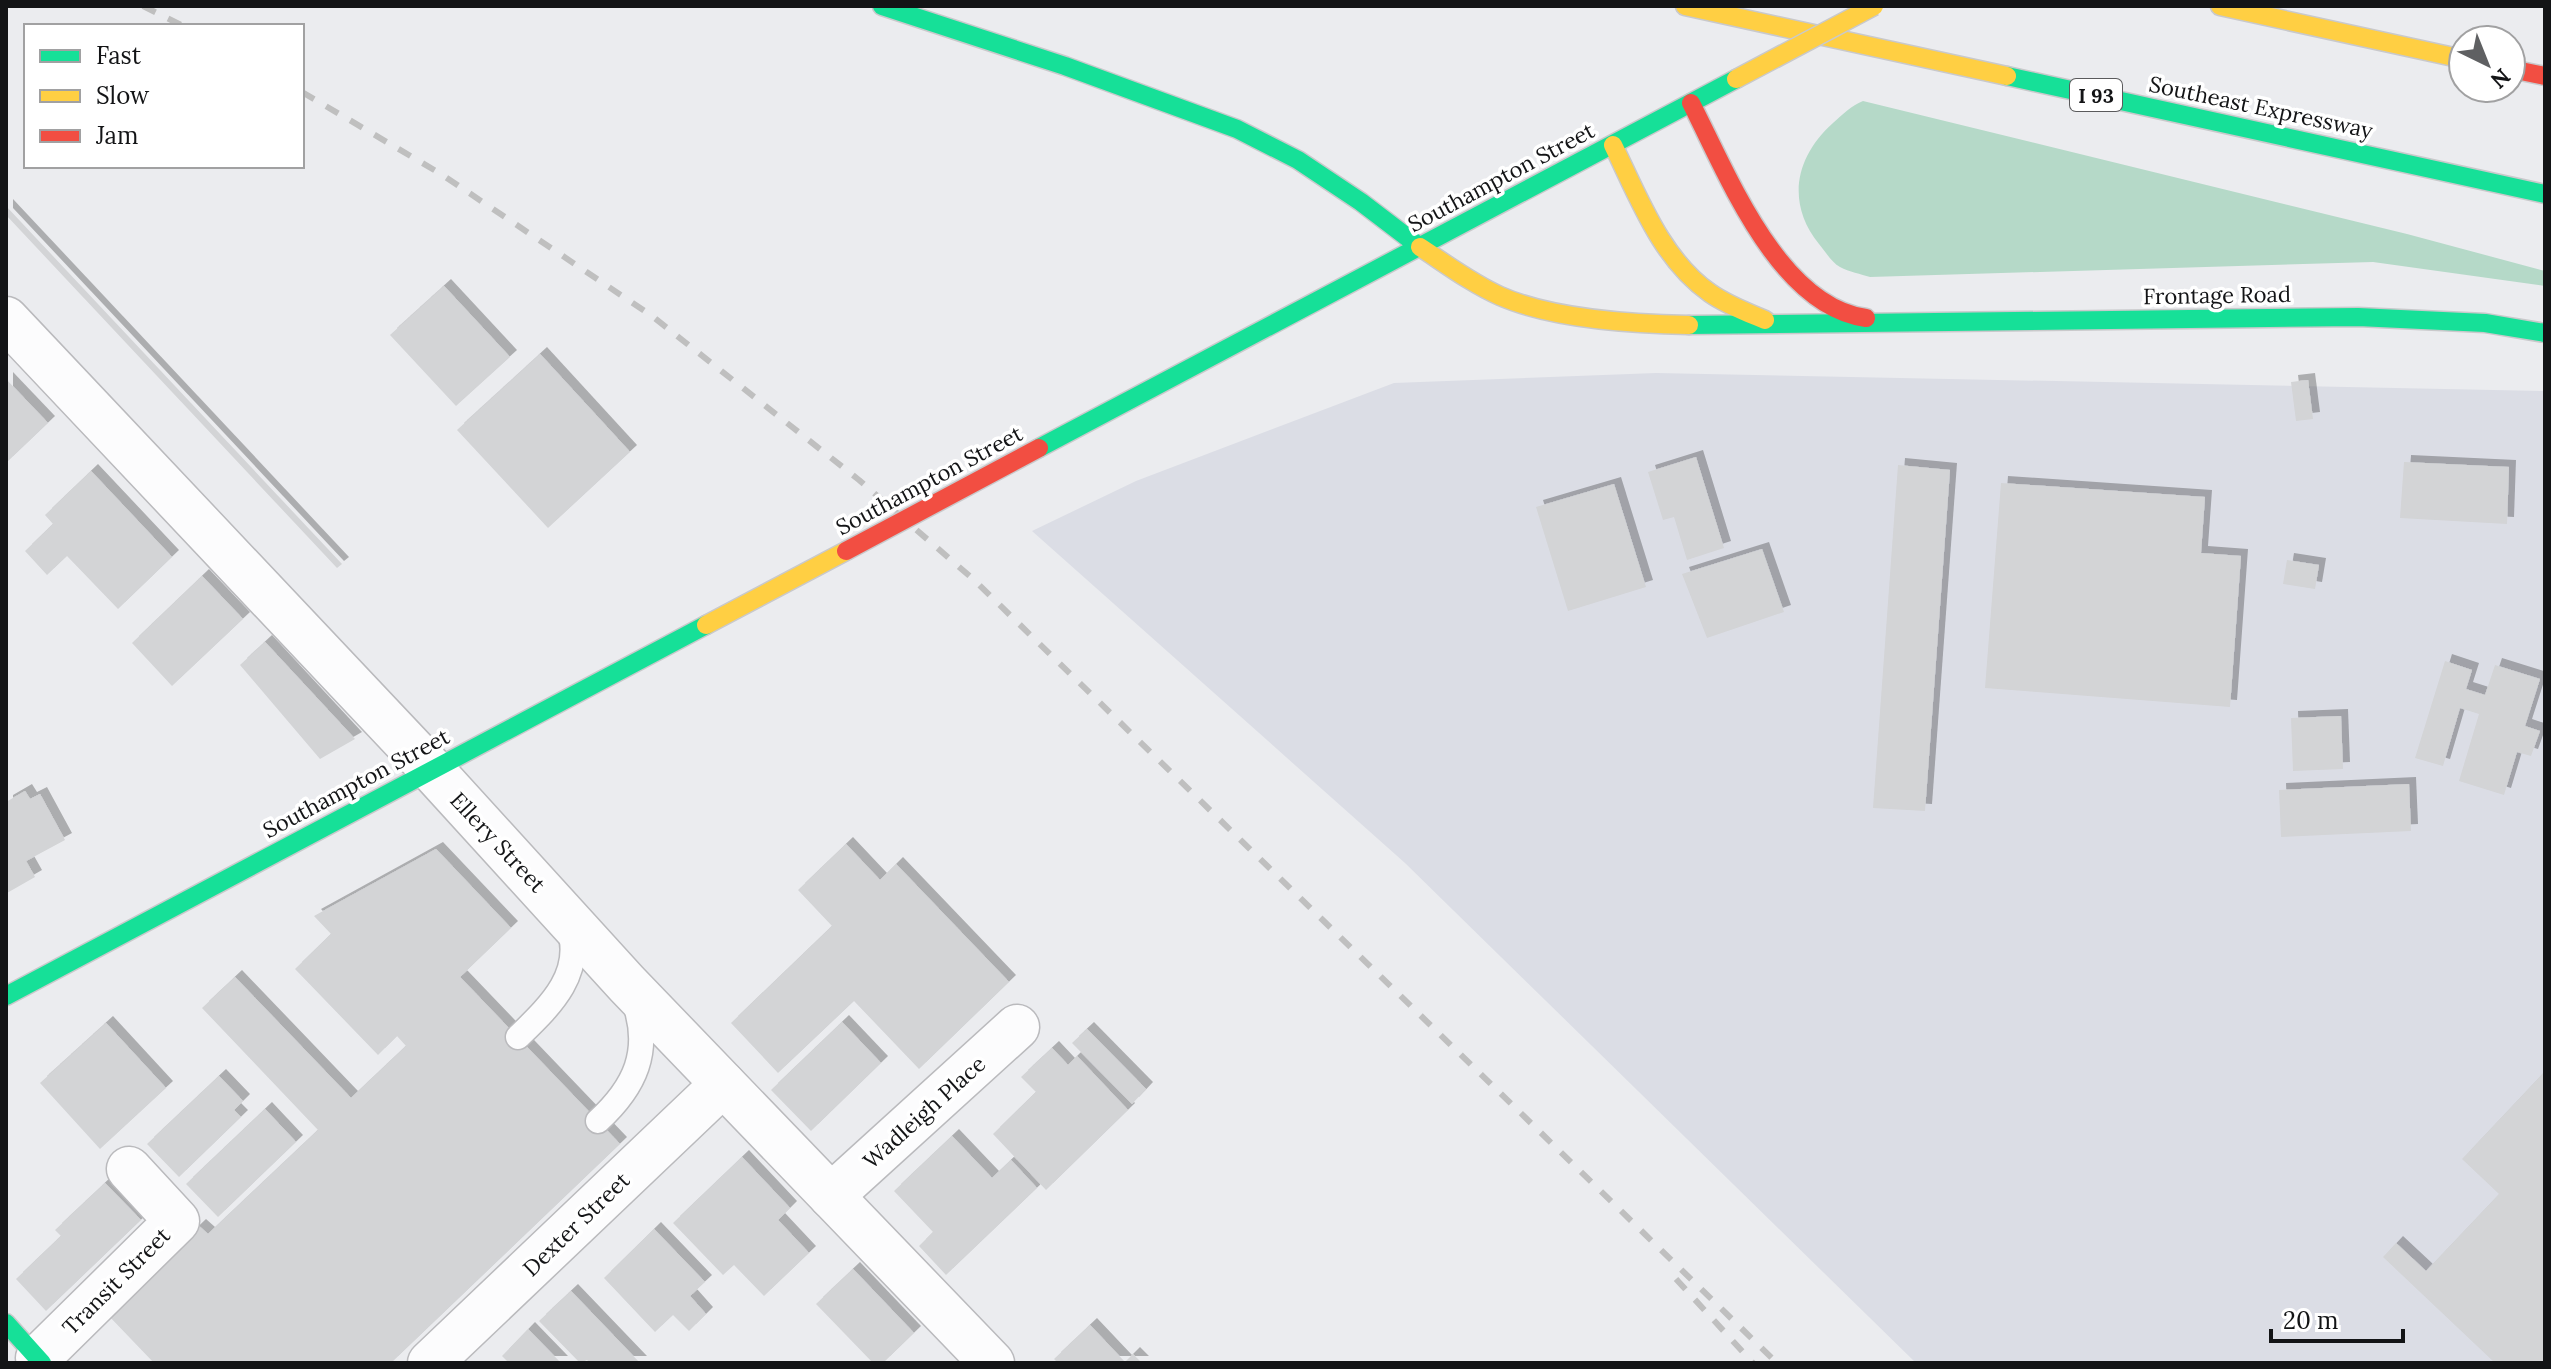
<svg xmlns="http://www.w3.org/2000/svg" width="2551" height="1369" font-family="Lora,serif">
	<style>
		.built { fill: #dbdde5 }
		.green { fill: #b5d9c8 }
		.building { fill: #d3d4d6; filter: url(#shadow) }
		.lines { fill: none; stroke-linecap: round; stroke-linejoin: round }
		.lane-casing { stroke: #bababd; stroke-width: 27 }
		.street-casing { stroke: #bababd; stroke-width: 47 }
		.fast-casing { stroke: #c9c9cb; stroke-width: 21 }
		.slow-casing { stroke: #c9c9cb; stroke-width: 21 }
		.jam-casing { stroke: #c9c9cb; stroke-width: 21 }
		.lane { stroke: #fcfcfd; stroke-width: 24 }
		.street { stroke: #fcfcfd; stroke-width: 44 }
		.fast { stroke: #16e098; stroke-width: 18 }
		.slow { stroke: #ffcf43; stroke-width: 18 }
		.jam { stroke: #f24e42; stroke-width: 18 }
		.rail { stroke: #bfbfbf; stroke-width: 6; stroke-dasharray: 14 14; stroke-linecap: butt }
		.slow-bridge-casing { stroke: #c9c9cb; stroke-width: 21; stroke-linecap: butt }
		.jam-bridge-casing { stroke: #c9c9cb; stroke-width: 21; stroke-linecap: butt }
		.slow-bridge { stroke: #ffcf43; stroke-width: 18 }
		.jam-bridge { stroke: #f24e42; stroke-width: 18 }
		.labels { text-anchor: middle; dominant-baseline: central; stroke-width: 7; stroke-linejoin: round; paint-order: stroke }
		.shield { fill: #fff; stroke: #5a5a5c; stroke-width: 2 }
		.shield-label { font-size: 20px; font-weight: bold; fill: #131416 }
		.street-label { font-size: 22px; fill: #131416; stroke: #fff }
	</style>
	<defs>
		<filter id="shadow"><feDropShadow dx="7" dy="-7" stdDeviation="0" flood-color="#0004"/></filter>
	</defs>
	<rect width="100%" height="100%" fill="#ebecef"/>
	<polygon class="built" points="1656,373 2545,391 2545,1363 1916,1363 1405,863 1032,531 1136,481 1394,383"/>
	<path class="green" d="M1863,101l544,133 138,37v15l-172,-24 -503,15c-9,-3 -21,-5 -30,-10 -8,-4 -15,-16 -21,-23 -33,-41 -24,-87 14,-121 10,-9 18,-17 30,-22z"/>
	<g class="building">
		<polygon points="6,206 342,564 337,568 6,215"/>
		<polygon points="444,286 510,357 456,406 390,335"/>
		<polygon points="540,354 630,452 548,528 457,430"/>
		<polygon points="6,379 48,423 6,463"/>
		<polygon points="2308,380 2313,419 2296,421 2291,382"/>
		<polygon points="1696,457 1724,548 1687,560 1674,517 1663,520 1648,472"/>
		<polygon points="2404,462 2509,467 2507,524 2400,518"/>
		<polygon points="1898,465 1950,470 1925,811 1873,808"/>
		<polygon points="91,471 172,557 118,609 67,556 47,575 25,551 53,524 45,515"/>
		<polygon points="2001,483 2205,497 2201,553 2241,556 2230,707 1985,688"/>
		<polygon points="1614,484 1646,587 1568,611 1536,507"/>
		<polygon points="1762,549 1784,612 1707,638 1682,574"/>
		<polygon points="2287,560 2319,565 2315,589 2283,584"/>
		<polygon points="202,576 243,619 172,686 132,643"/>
		<polygon points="265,642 355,739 320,759 240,665"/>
		<polygon points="2445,661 2472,670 2466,689 2485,695 2495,665 2540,679 2525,726 2540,731 2531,756 2517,752 2504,795 2459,781 2479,714 2460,708 2443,766 2415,758"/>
		<polygon points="2341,716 2343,769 2293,771 2291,718"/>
		<polygon points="2409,784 2411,831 2281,837 2279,790"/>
		<polygon points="25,791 30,799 40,794 65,840 26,861 35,877 7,893 6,802"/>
		<polygon points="846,844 880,880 896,864 1009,982 919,1069 854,1001 778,1073 731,1023 832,926 798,890"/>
		<polygon points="436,849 511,928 460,977 620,1144 391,1363 154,1363 107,1314 199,1226 208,1234 318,1130 202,1008 235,977 351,1098 406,1046 397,1036 378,1055 295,969 331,934 314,916"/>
		<polygon points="842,1022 881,1063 811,1131 771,1090"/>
		<polygon points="106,1023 166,1088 100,1149 40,1083"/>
		<polygon points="1087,1029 1146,1089 1132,1104 1072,1043"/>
		<polygon points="1052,1048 1068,1065 1077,1056 1128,1110 1046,1190 993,1134 1036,1092 1021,1077"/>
		<polygon points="2545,1071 2545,1363 2495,1363 2383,1257 2396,1243 2426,1271 2499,1194 2462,1159"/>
		<polygon points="219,1076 243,1101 234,1110 241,1117 179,1177 147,1144"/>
		<polygon points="265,1109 296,1142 218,1217 186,1184"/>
		<polygon points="952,1136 992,1178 1011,1160 1037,1188 946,1275 919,1246 933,1232 894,1191"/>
		<polygon points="742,1157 790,1208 778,1220 809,1253 764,1296 734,1265 723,1275 673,1223"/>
		<polygon points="105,1183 141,1220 46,1311 16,1279 61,1236 55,1230"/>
		<polygon points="654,1229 705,1282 690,1296 706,1314 689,1331 673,1315 655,1332 604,1278"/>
		<polygon points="853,1269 914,1333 883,1363 873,1363 816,1304"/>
		<polygon points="571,1291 640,1363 590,1363 587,1360 580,1363 539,1321"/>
		<polygon points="1090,1325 1125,1362 1133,1354 1142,1363 1058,1363 1054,1359"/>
		<polygon points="528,1329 561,1363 509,1363 502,1356"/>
	</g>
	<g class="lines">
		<defs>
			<g id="lane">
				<path d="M518,1037c31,-30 68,-64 50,-112"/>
				<path d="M598,1121c37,-34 54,-70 36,-120"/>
			</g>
			<g id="street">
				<polyline points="6,319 432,770 627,984 992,1363"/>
				<polyline points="831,1196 1017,1027"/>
				<polyline points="38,1358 177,1221 129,1169"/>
				<polyline points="430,1363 723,1084"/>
			</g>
			<g id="fast">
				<polyline points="882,6 1065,66 1237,129 1298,160 1361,202 1420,247"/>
				<polyline points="2007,76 2545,194"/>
				<polyline points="1689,325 2358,317 2485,323 2545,333"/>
				<polyline points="1039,448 1736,79"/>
				<polyline points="6,996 706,625"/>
				<polyline points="6,1323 42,1363"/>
			</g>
			<g id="slow">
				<polyline points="1685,6 2007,76"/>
				<polyline points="2220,6 2463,59"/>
				<path d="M1613,145c25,51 48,114 97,148 17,12 36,19 55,27"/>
				<path d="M1420,247c26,17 51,36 80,49 52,23 132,28 189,29"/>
				<polyline points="706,625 846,551"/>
			</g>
			<g id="jam">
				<polyline points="2511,69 2545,76"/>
				<path d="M1691,103c36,70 87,203 175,215"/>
			</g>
		</defs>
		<use href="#lane" class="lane-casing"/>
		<use href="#street" class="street-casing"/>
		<use href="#fast" class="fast-casing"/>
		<use href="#slow" class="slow-casing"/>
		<use href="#jam" class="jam-casing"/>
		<use href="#lane" class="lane"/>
		<use href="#street" class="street"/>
		<use href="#fast" class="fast"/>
		<use href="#slow" class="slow"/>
		<use href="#jam" class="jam"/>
		<g class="rail">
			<polyline points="143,6 183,26"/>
			<polyline points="302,92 441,174 652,316 859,480 973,579 1777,1363"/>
			<polyline points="1676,1279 1753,1363"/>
		</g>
		<defs>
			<polyline id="slow-bridge" points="1736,79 1874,6"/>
			<polyline id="jam-bridge" points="846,551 1039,448"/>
		</defs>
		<use href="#slow-bridge" class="slow-bridge-casing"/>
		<use href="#jam-bridge" class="jam-bridge-casing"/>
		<use href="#slow-bridge" class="slow-bridge"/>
		<use href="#jam-bridge" class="jam-bridge"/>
	</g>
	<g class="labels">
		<rect class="shield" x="2070" y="79" width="52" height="32" rx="6"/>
		<g class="shield-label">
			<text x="2096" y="95">I 93</text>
		</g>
		<g class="street-label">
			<text transform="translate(2261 107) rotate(12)">Southeast Expressway</text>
			<text transform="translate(1501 177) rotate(-28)">Southampton Street</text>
			<text transform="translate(2217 295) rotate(-1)">Frontage Road</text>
			<text transform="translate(929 480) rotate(-28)">Southampton Street</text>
			<text transform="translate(356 783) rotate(-28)">Southampton Street</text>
			<text transform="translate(498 842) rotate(47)">Ellery Street</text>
			<text transform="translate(924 1112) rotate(-42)">Wadleigh Place</text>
			<text transform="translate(576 1224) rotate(-44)">Dexter Street</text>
			<text transform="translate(116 1281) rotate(-45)">Transit Street</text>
		</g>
	</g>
	<rect width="2551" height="1369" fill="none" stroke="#131416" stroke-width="16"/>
	<rect x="24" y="24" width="280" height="144" fill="#ffffff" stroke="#a1a1a2" stroke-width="2"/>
	<rect x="40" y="50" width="40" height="12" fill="#16e098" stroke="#a1a1a2" stroke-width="2"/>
	<text x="96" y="64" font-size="24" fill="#131416">Fast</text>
	<rect x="40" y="90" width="40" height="12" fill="#ffcf43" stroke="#a1a1a2" stroke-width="2"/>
	<text x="96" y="104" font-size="24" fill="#131416">Slow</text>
	<rect x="40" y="130" width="40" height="12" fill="#f24e42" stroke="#a1a1a2" stroke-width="2"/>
	<text x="96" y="144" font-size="24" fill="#131416">Jam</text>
	<g transform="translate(2487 64) rotate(137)"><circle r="38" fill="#ffffff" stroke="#a1a1a2" stroke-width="2"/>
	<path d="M0-6L14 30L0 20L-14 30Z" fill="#5f6062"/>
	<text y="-12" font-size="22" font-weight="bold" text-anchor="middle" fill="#131416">N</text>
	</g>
	<path d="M2271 1329v12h132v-12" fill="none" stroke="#131416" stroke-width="4"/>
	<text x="2283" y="1329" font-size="24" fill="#131416" stroke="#ffffff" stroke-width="6" paint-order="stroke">20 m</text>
</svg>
